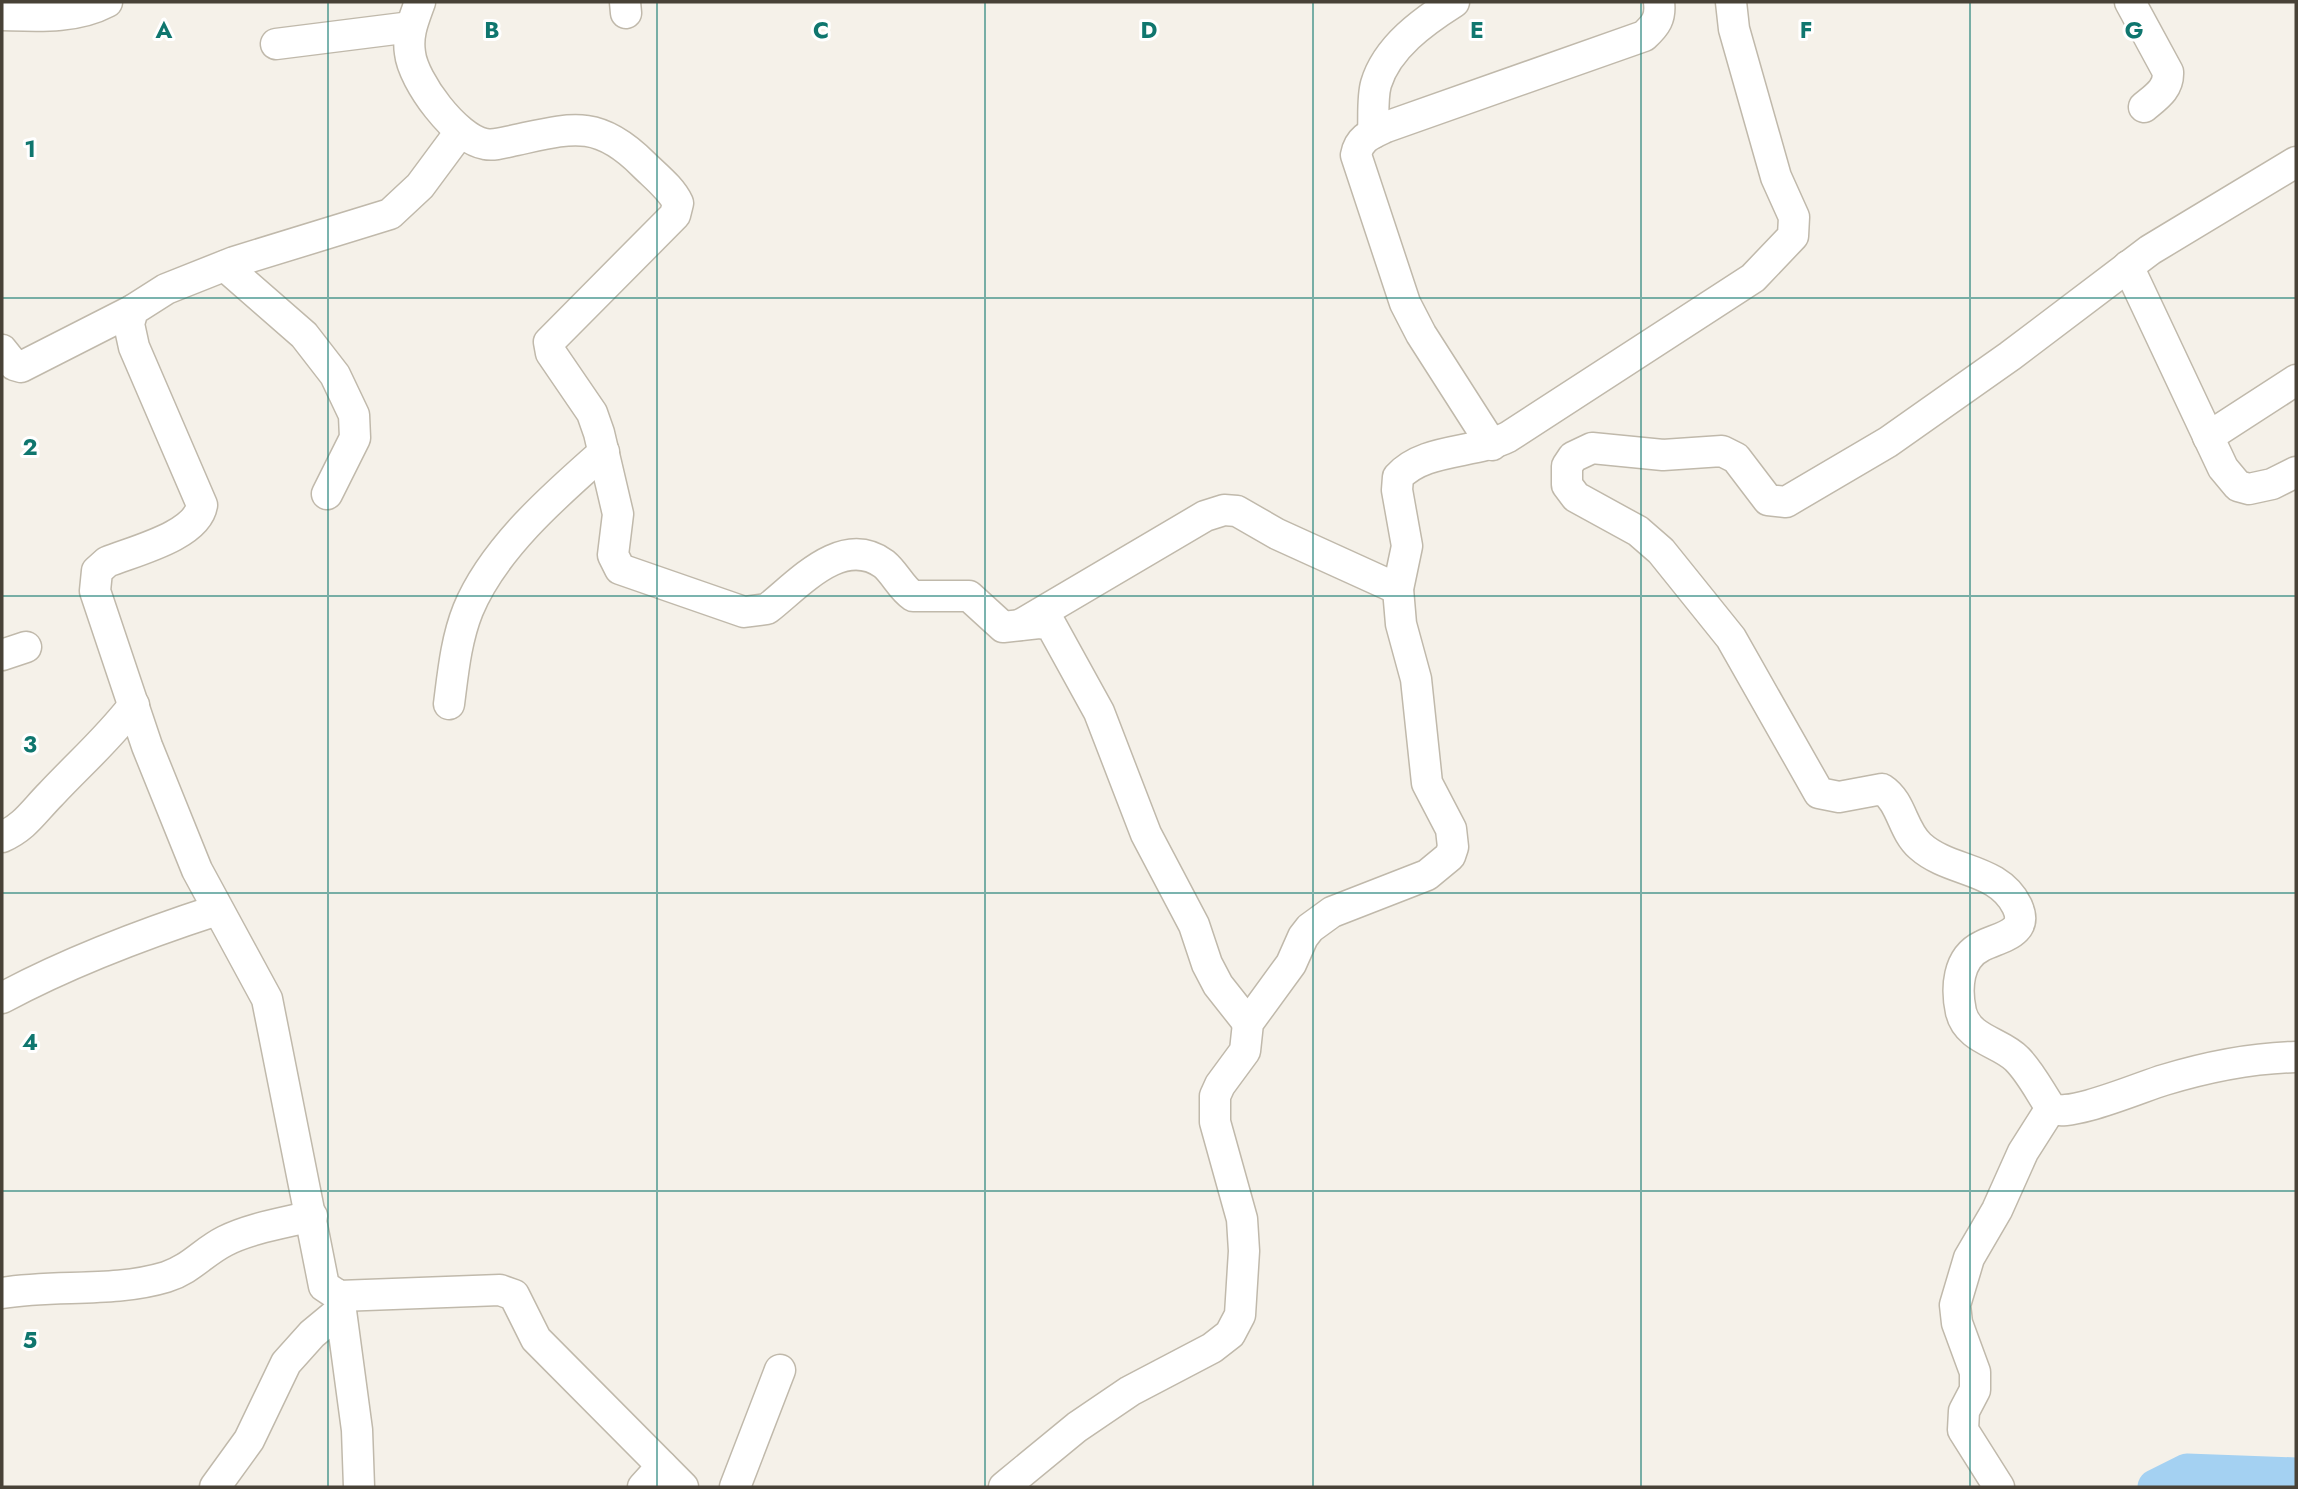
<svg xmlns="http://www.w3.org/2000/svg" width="2298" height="1489" font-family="Jost,sans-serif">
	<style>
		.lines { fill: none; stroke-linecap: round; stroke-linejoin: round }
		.river { stroke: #a4d1f2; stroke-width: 35 }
		.minor-casing { stroke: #c0b9ab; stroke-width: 33 }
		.minor { stroke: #fff; stroke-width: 30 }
		.grid { fill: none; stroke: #0f766e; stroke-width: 2; stroke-opacity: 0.55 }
		.grid-label { font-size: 23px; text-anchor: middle; font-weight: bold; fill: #0f766e; stroke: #fff; stroke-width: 6; stroke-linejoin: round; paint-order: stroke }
	</style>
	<rect width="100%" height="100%" fill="#f5f1e9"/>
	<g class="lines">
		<polyline class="river" points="2155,1487 2187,1471 2296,1475"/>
		<defs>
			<g id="minor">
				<path d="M420,2c-6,17 -13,32 -10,51 3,28 46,86 75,91 10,2 21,-2 31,-4 56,-12 82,-21 127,24 12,12 28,24 35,39l-3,12 -126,127 2,11 41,60 7,20 19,81 -5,41 7,14 124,43 23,-3c31,-24 75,-76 117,-45 11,9 17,24 29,32h56l34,31 36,-4 12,2 48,87 47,122 48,91 13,39 11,21 30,38"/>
				<polyline points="625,2 626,13"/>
				<path d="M2130,2l38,70c1,17 -12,25 -24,35"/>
				<path d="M2,15c35,1 73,4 105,-13"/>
				<polyline points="276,44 411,27"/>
				<path d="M460,132l-40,54 -30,28 -156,48 -68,27 -33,21 -4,14 5,23 68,158c-5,31 -68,46 -95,57l-10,9 -2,20 52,155 50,124 70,129 57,287 15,10 161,-6 14,5 22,44 147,148"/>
				<path d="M1373,133c1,-15 -1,-35 3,-49 11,-37 48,-63 78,-82"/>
				<path d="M2296,162l-146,88 -140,106 -122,86 -102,60 -18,-2 -32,-42 -14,-7 -59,4 -71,-7 -19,9 -6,9v19l9,12 62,34 23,20 70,87 88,155 20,4 43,-8c20,13 20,41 38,57 30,27 78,21 97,60 13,28 -18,31 -35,40 -25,12 -26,43 -21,66 7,28 40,30 56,47 14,14 23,33 34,49 16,11 92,-22 113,-28 43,-13 87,-22 132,-23"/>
				<polyline points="225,266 304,335 335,375 354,415 355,438 327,494"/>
				<polyline points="2128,266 2223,468 2238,486 2249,489 2272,484 2296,472"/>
				<polyline points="2,350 14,365 21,367 133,310"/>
				<polyline points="2208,437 2296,380"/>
				<path d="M1492,445l-71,-111 -16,-31 -49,-148c3,-17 15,-21 30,-28l258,-91c12,-11 17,-18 15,-34"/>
				<polyline points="1020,625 1205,516 1224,510 1237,511 1277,534 1398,589"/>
				<polyline points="2,655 26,647"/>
				<path d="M449,704c4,-31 7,-64 19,-94 25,-61 87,-115 136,-158"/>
				<path d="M2,837c23,-10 32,-26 49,-43 29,-31 56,-54 83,-89"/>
				<path d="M2,998c69,-37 141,-64 215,-88"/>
				<path d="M2,1293c54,-9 111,0 164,-16 25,-8 37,-25 59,-36 26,-13 59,-18 87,-25"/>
				<polyline points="339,1296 357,1430 359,1487"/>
				<polyline points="215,1487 249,1440 286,1363 312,1334 341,1310"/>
				<polyline points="643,1487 662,1466"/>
				<polyline points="735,1487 780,1370"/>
				<path d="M1004,1487l73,-60 53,-36 82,-43 18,-14 10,-19 4,-64 -2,-32 -27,-97v-26l5,-11 25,-34 3,-28 43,-59 12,-27 7,-9 22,-16 95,-37 23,-19 3,-9 -2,-18 -24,-46 -11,-104 -15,-55 -3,-35 9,-43 -10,-56 1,-13c26,-29 76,-23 110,-40l245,-159 40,-42 1,-19 -18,-40 -42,-148 -3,-27"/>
				<polyline points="1999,1487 1963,1430 1964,1411 1975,1390 1975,1372 1957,1323 1955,1305 1969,1258 1997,1210 2023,1152 2051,1108"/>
			</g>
		</defs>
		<use href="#minor" class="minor-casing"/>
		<use href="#minor" class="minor"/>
	</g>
	<path class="grid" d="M328,2v1485M657,2v1485M985,2v1485M1313,2v1485M1641,2v1485M1970,2v1485M2,298h2294M2,596h2294M2,893h2294M2,1191h2294"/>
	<g class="grid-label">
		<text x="164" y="38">A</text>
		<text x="492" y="38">B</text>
		<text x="821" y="38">C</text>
		<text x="1149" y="38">D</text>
		<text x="1477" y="38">E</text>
		<text x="1806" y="38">F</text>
		<text x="2134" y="38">G</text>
		<text x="30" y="157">1</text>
		<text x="30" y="455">2</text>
		<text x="30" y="752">3</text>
		<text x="30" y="1050">4</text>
		<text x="30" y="1348">5</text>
	</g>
	<rect width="2298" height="1489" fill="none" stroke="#484237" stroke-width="7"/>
</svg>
